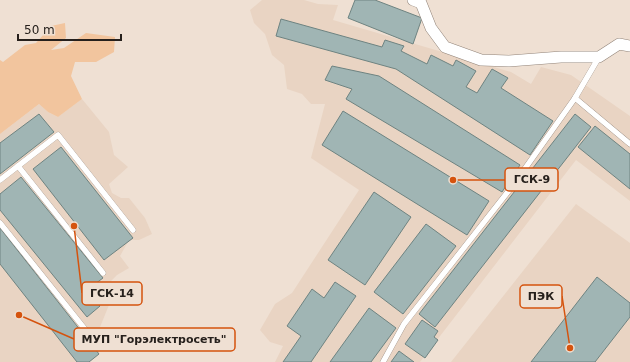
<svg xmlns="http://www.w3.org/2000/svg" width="630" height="362" font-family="'DejaVu Sans',sans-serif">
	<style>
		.built { fill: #e9d4c3 }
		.green { fill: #f2c59e }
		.building { fill: #a0b5b4; stroke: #6e8381 }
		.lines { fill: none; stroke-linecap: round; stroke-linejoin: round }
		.lane-casing { stroke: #928479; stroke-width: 6 }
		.street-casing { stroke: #928479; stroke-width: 12 }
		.lane { stroke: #fff; stroke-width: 5.5 }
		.street { stroke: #fff; stroke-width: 11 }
		.leader { fill: none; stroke: #d5530e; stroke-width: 1.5 }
		.callout-dot { fill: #d5530e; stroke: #efe0d3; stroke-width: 1.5 }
		.callout { fill: #efe0d3; stroke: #d5530e; stroke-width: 1.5 }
		.callout-label { font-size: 11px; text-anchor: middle; font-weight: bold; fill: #26201c }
	</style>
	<rect width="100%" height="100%" fill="#efe0d3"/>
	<g class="built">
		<polygon points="262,0 304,0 318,4 338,5 333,20 511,72 531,84 541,67 571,75 630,116 630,201 576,160 420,362 275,362 283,346 270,342 260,330 275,304 292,293 359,190 311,158 325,104 311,104 302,94 287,89 284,65 272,55 265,34 254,23 250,10"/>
		<polygon points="82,99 109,132 114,155 128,167 109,184 112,193 121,198 129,198 145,218 152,234 139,240 129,240 120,256 129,268 117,275 105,287 111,300 98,332 105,347 88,362 0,362 0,134 39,104 48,112 58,117"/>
		<polygon points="576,204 630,243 630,362 451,362"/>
	</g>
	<polygon class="green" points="65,23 66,38 51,50 64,48 86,33 115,37 114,52 96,62 75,62 71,76 82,99 58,117 48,112 39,104 0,134 0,60 3,62 25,45 36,43 51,26"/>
	<g class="building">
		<polygon points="355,0 375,0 422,18 413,44 348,18"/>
		<polygon points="281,19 382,47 385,40 404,46 401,51 427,64 431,55 453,66 456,60 476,71 466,87 477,93 492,69 508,78 501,88 553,121 530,155 396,69 276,36"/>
		<polygon points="332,66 379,76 520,165 502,192 346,99 352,89 325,80"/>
		<polygon points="343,111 489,201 467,235 322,145"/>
		<polygon points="39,114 54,132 0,174 0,143"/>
		<polygon points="575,114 591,127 435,327 419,314"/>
		<polygon points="595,126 630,154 630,189 578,147"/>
		<polygon points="61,147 133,238 104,260 33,169"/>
		<polygon points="21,177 103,278 87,290 100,306 87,317 0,210 0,194"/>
		<polygon points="374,192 411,217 365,285 328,260"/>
		<polygon points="426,224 456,246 403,314 374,292"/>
		<polygon points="0,228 99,354 89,362 77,362 0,264"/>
		<polygon points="597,277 630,303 630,317 595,362 531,362"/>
		<polygon points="335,282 356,296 311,362 283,362 301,336 287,326 312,289 324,298"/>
		<polygon points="369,308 396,328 371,362 330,362"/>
		<polygon points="422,320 438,331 434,337 438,340 425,358 405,344"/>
		<polygon points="399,351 414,362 391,362"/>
	</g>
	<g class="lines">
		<defs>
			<g id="lane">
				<polyline points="575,98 630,144"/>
				<polyline points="18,166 103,273"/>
				<polyline points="0,180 58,135 133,230"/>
				<polyline points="0,223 96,343"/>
				<polyline points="383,362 404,324 514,184 575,98 599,57"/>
			</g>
			<polyline id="street" points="413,0 421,3 431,28 445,47 481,60 509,61 561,57 599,57 619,44 630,46"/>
		</defs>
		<use href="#lane" class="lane-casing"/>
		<use href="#street" class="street-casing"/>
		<use href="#lane" class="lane"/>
		<use href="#street" class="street"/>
	</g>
	<path class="leader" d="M453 180L505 180M74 226L82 293M570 348L562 296M19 315L74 339"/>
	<g class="callout-dot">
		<circle cx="453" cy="180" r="4"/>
		<circle cx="74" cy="226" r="4"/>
		<circle cx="570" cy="348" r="4"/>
		<circle cx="19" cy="315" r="4"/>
	</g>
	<g class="callout">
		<rect x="505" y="168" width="53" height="23" rx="4"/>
		<rect x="82" y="282" width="60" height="23" rx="4"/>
		<rect x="520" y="285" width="42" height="23" rx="4"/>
		<rect x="74" y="328" width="161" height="23" rx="4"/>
	</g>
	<g class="callout-label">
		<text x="532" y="183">ГСК-9</text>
		<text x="112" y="297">ГСК-14</text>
		<text x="541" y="300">ПЭК</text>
		<text x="154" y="343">МУП "Горэлектросеть"</text>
	</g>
	<path d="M18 34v6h103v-6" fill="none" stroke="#26201c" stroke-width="2"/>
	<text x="24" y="34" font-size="12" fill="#26201c" stroke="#efe0d3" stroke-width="3" paint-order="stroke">50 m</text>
</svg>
